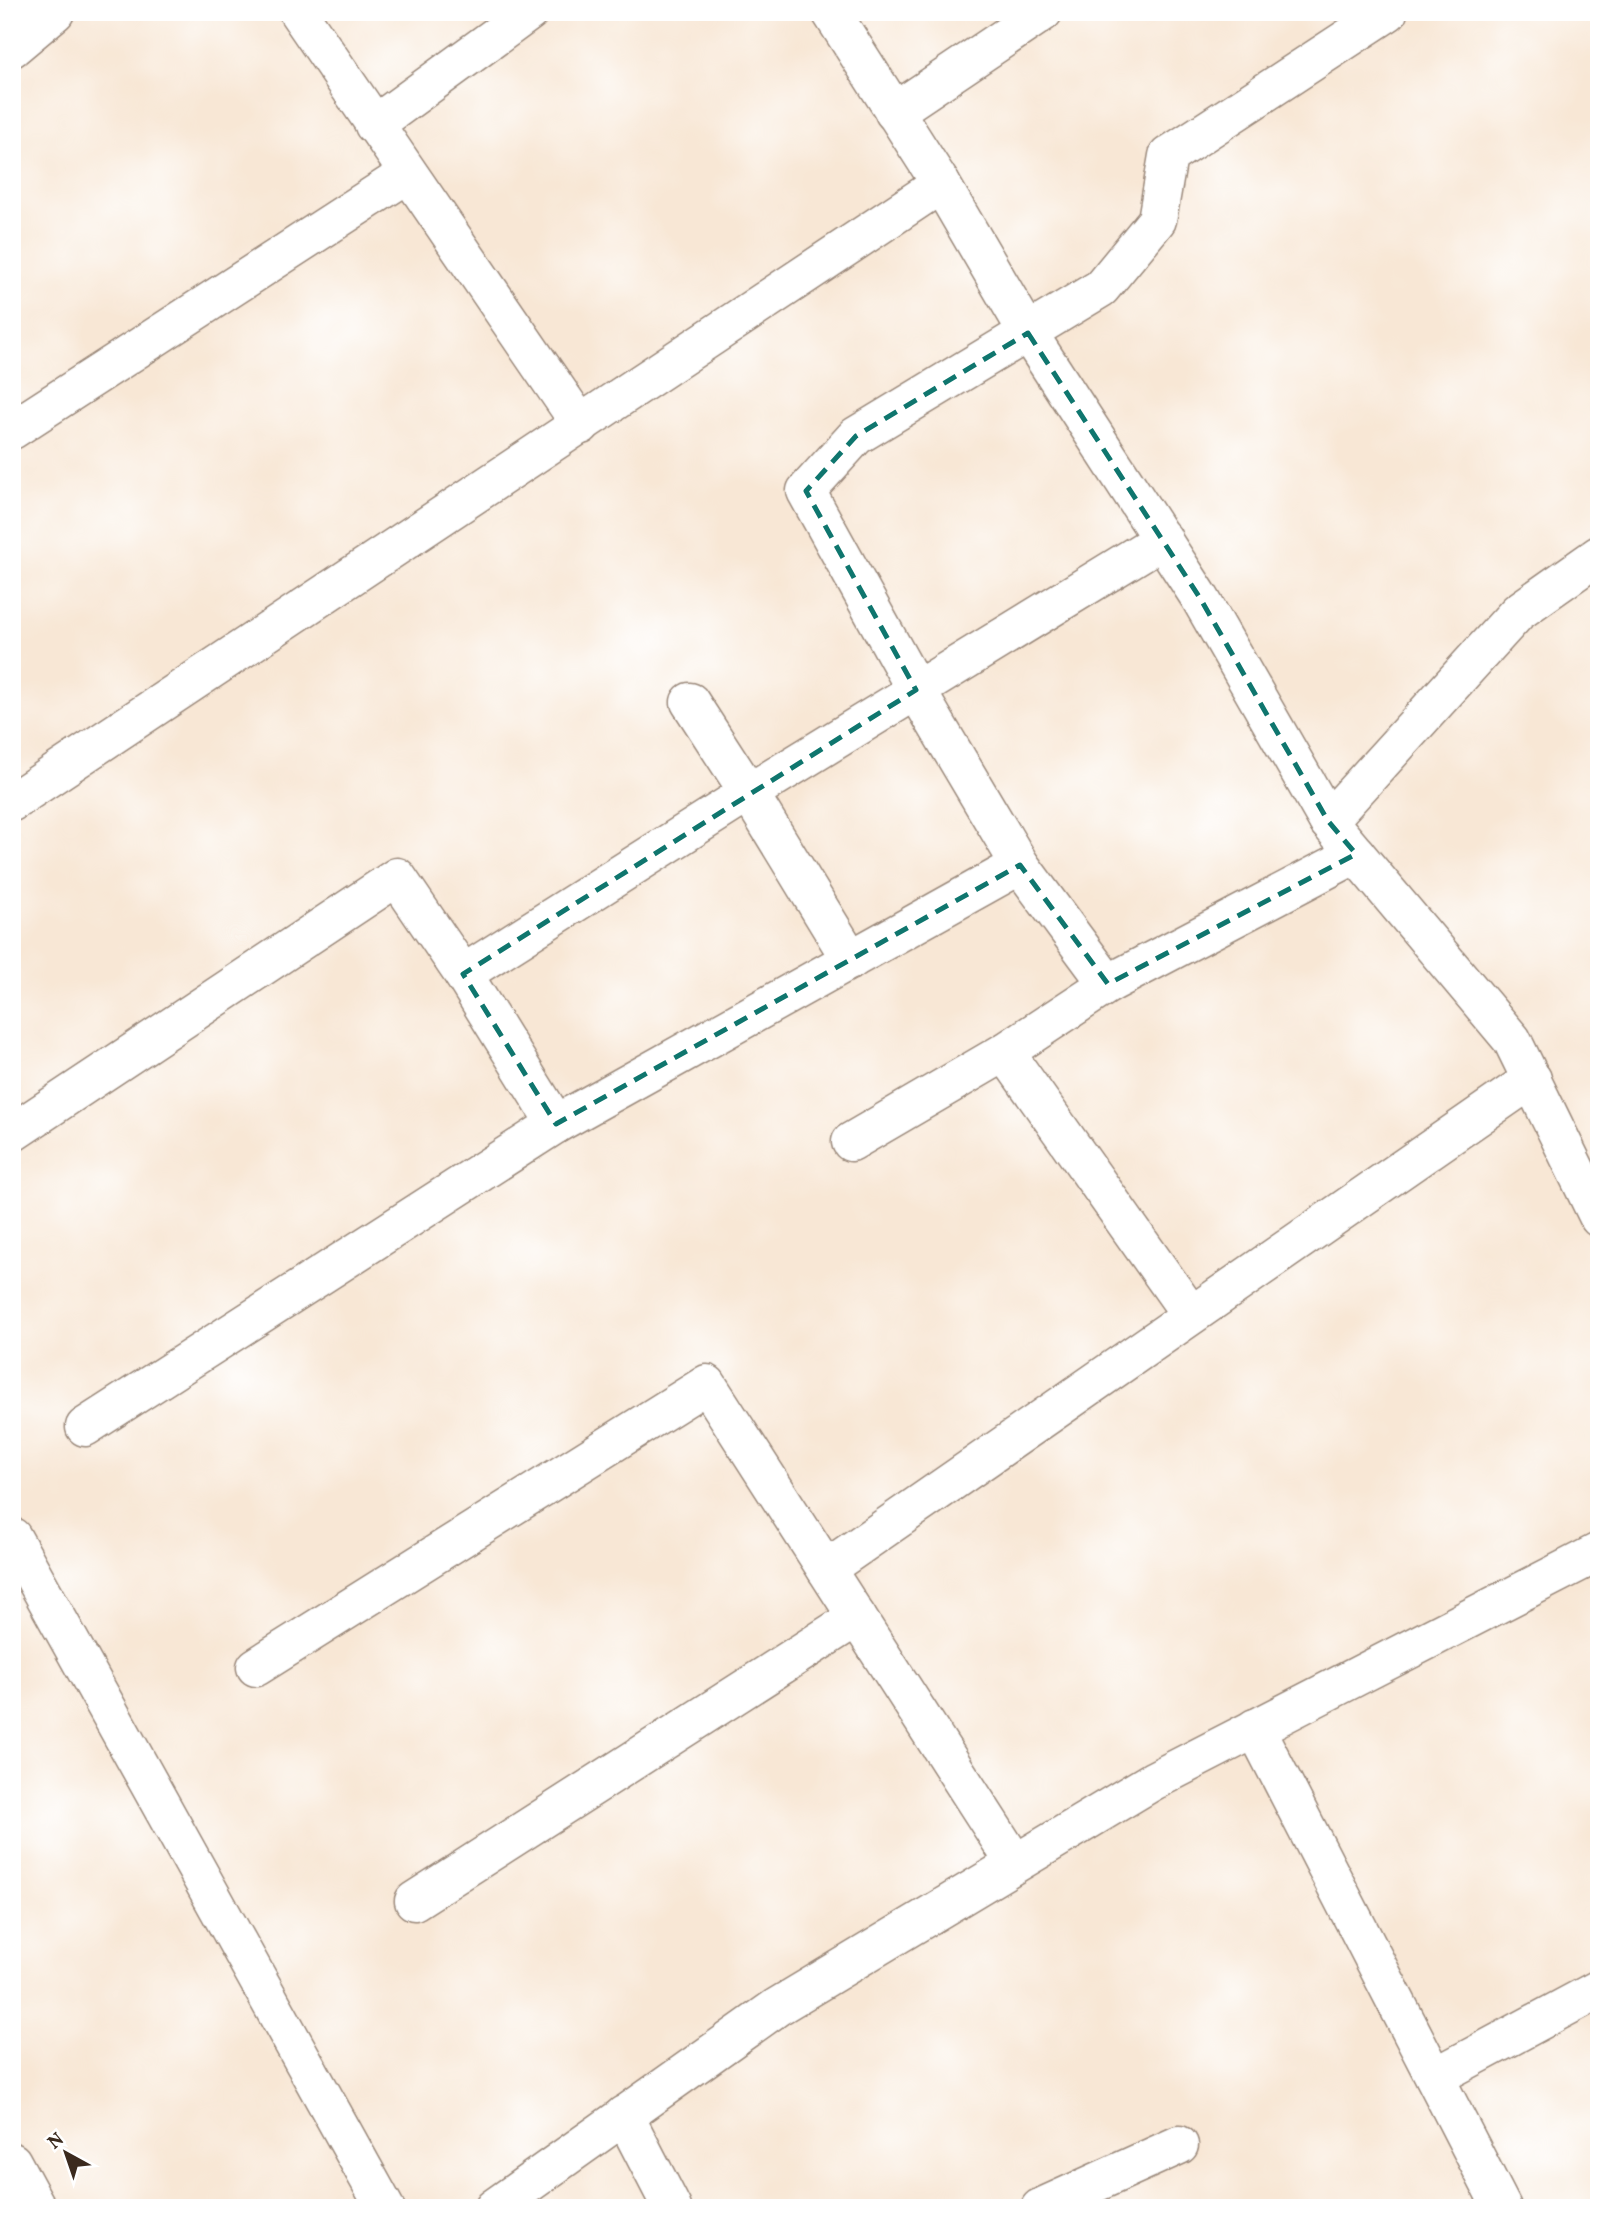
<svg xmlns="http://www.w3.org/2000/svg" width="1611" height="2220" font-family="Vollkorn,serif">
	<style>
		.lines { fill: none; stroke-linecap: round; stroke-linejoin: round }
		.minor-casing { stroke: #9a887a; stroke-width: 41 }
		.minor { stroke: #fff; stroke-width: 38 }
		.marked { fill: none; stroke: #0f766e; stroke-width: 5; stroke-dasharray: 14 9; stroke-linejoin: round }
	</style>
	<rect width="100%" height="100%" fill="#fff"/>
	<filter id="ink" filterUnits="userSpaceOnUse"><feTurbulence type="fractalNoise" baseFrequency=".0143" numOctaves="2"/><feDisplacementMap in="SourceGraphic" scale="14" xChannelSelector="R" yChannelSelector="G"/><feConvolveMatrix kernelMatrix="1 2 1 2 8 2 1 2 1" color-interpolation-filters="sRGB"/></filter>
	<filter id="wash" filterUnits="userSpaceOnUse"><feTurbulence type="fractalNoise" baseFrequency=".00686" numOctaves="4" result="noise"/><feDisplacementMap in="SourceGraphic" scale="28" xChannelSelector="R" yChannelSelector="G"/><feGaussianBlur stdDeviation="1.57" result="paint"/><feColorMatrix in="noise" values="0 0 0 0 0 0 0 0 0 0 0 0 0 0 0 0 0 1.4 0 .05"/><feComposite in="paint" operator="in"/></filter>
	<g filter="url(#wash)">
		<rect width="100%" height="100%" fill="#f8e7d5"/>
	</g>
	<g filter="url(#ink)">
		<g class="lines">
			<defs>
				<g id="minor">
					<polyline points="298,12 581,425"/>
					<polyline points="831,12 941,184 1028,333 1200,598 1328,821 1512,1040 1599,1218"/>
					<polyline points="12,48 55,12"/>
					<polyline points="894,112 1043,12"/>
					<polyline points="374,125 529,12"/>
					<polyline points="12,430 407,174"/>
					<polyline points="690,702 749,793 851,960"/>
					<polyline points="12,802 941,184"/>
					<polyline points="1328,821 1518,612 1599,555"/>
					<polyline points="1020,865 1108,984 1356,854"/>
					<polyline points="463,974 731,804 1163,539"/>
					<polyline points="1005,1052 1191,1315"/>
					<polyline points="12,1133 397,877 463,974 556,1124"/>
					<polyline points="851,1142 1005,1052 1108,984"/>
					<polyline points="85,1427 556,1124 1020,865 916,690 806,491 856,436 1101,288 1157,220 1168,156 1388,12"/>
					<polyline points="12,1537 385,2208"/>
					<polyline points="826,1569 1532,1079"/>
					<polyline points="256,1667 707,1384 1015,1863"/>
					<polyline points="1255,1728 1502,2208"/>
					<polyline points="414,1901 857,1617"/>
					<polyline points="1435,2077 1599,1989"/>
					<polyline points="624,2115 672,2208"/>
					<polyline points="12,2162 37,2208"/>
					<polyline points="494,2208 777,2007 1153,1781 1599,1552"/>
					<polyline points="1040,2208 1179,2145"/>
				</g>
			</defs>
			<use href="#minor" class="minor-casing"/>
			<use href="#minor" class="minor"/>
		</g>
	</g>
	<path class="marked" d="M1028,333l172,265 128,223 28,33 -248,130 -88,-119 -464,259 -93,-150 453,-284 -110,-199 50,-55z"/>
	<rect width="1611" height="2220" fill="none" stroke="#fff" stroke-width="42"/>
	<g transform="translate(66 2153) rotate(320)" stroke="#ffffff" stroke-width="5" paint-order="stroke">
	<path d="M0-5L12 26L0 18L-12 26Z" fill="#3b2a1e"/>
	<text y="-10" font-size="19" font-weight="bold" text-anchor="middle" fill="#3b2a1e">N</text>
	</g>
</svg>
